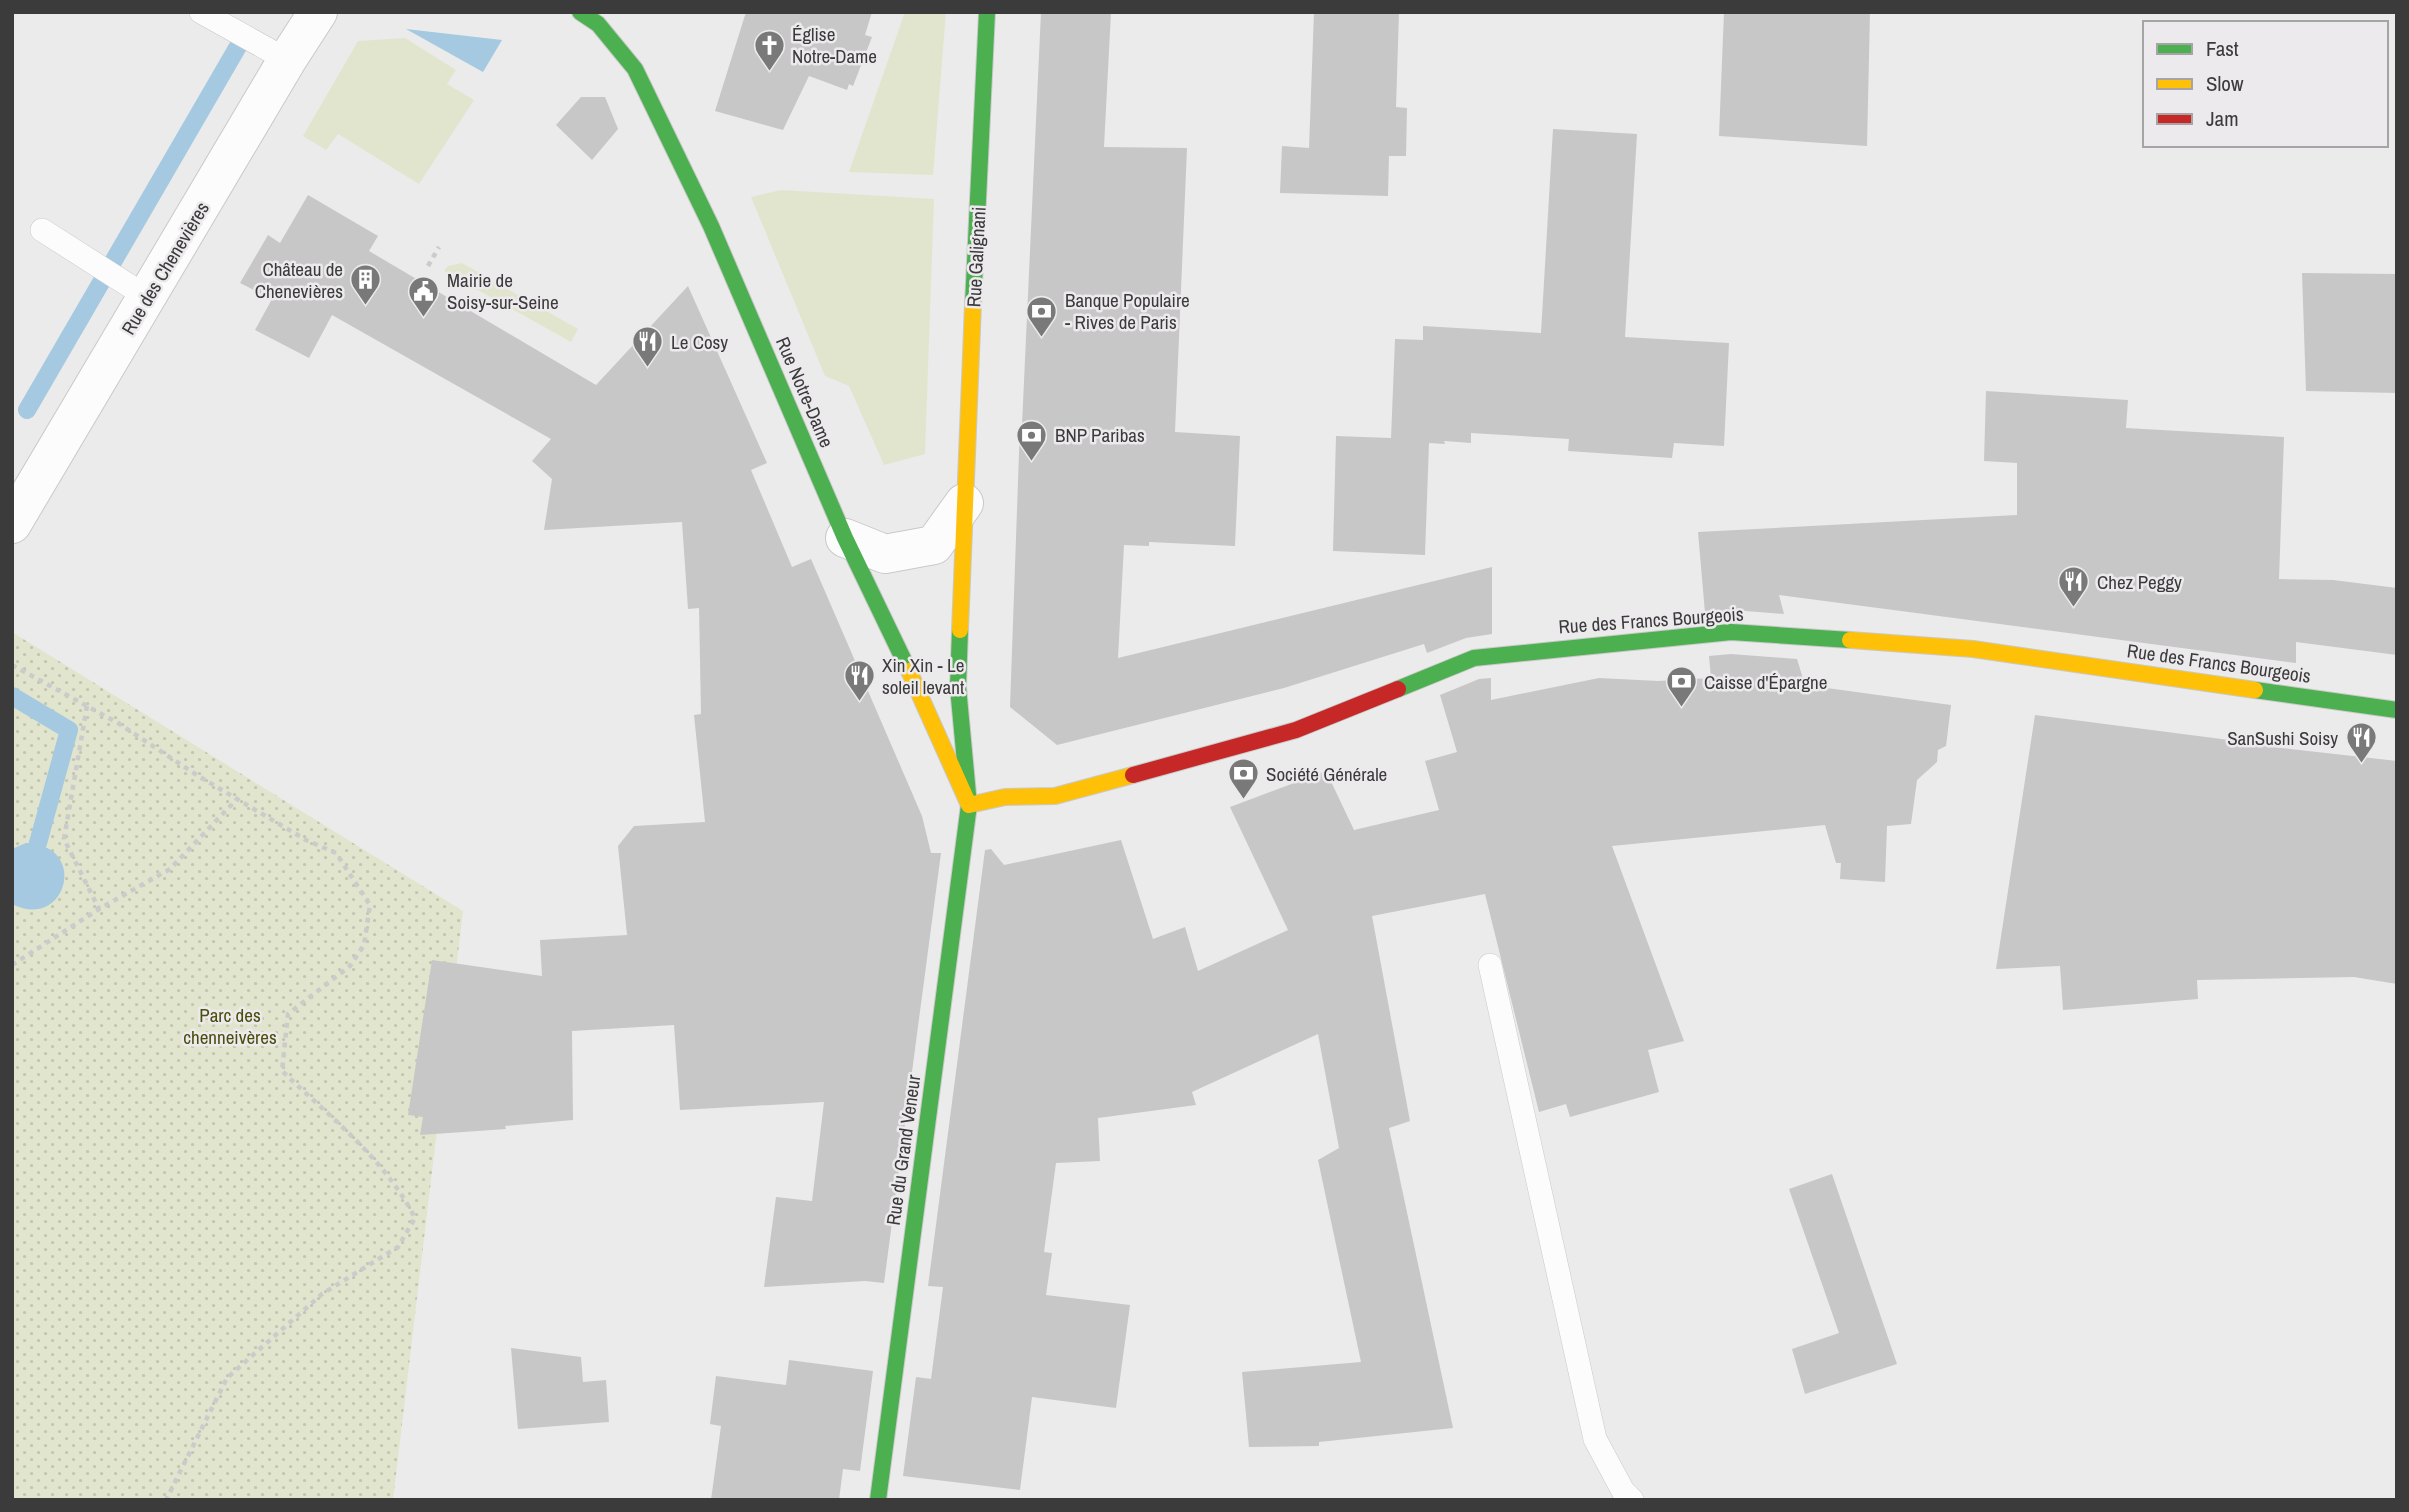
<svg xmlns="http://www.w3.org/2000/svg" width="2409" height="1512" font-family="'Archivo Narrow',sans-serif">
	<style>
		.grass { fill: #e2e5cd }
		.park { fill: url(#park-dots) }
		.water { fill: #a4c9e1 }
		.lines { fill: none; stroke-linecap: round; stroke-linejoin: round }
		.stream { stroke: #a4c9e1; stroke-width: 18 }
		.building { fill: #c8c7c7 }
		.lane-casing { stroke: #c9c9c9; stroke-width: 24 }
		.street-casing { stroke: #c9c9c9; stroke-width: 40 }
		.fast-casing { stroke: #c9c9c9; stroke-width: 18 }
		.slow-casing { stroke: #c9c9c9; stroke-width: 18 }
		.jam-casing { stroke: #c9c9c9; stroke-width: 18 }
		.path { stroke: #cbcbcb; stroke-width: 4.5; stroke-dasharray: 5 5; stroke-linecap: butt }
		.lane { stroke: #fcfcfc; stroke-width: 23 }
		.street { stroke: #fcfcfc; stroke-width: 38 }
		.fast { stroke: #4caf50; stroke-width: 16 }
		.slow { stroke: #ffc107; stroke-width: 16 }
		.jam { stroke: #c62828; stroke-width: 16 }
		.labels { text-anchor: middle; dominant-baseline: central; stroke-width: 5; stroke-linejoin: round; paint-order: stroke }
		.poi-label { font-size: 19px; fill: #3c3b3c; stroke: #eceaec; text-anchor: start }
		.street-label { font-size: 19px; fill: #3c3b3c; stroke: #eceaec }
		.park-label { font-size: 19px; fill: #4b4e0c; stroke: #eceaec }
	</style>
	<defs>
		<pattern id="park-dots" width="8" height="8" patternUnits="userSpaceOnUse" patternTransform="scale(1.75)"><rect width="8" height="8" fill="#e2e5cd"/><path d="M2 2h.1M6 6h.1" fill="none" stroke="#c3c5b1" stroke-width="1.8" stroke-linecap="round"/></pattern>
	</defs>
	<rect width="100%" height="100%" fill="#ebebeb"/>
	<g class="grass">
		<polygon points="905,12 946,12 933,175 849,172"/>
		<polygon points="405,38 456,70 447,84 474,100 419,184 338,134 326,150 303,136 358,41"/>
		<polygon points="781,190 934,199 925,454 884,465 849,386 825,376 751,197"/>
		<polygon points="462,263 578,329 571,342 444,271 448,266"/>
	</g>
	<polygon class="park" points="12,632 463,911 393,1500 12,1500"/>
	<g class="water">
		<polygon points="406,29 502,40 483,72"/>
		<path d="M26,843c64,2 40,89 -14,61v-55z"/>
	</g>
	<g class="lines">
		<g class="stream">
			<polyline points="27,410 240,43"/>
			<polyline points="12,696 69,730 38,843"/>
		</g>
	</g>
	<g class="building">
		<polygon points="746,12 872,12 865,35 872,37 853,86 849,84 847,90 809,76 783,130 715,111"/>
		<polygon points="1041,12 1111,12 1104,147 1187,148 1175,432 1240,436 1235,546 1149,542 1149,546 1124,545 1118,658 1492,567 1492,634 1466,638 1427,653 1424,644 1284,688 1057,745 1010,707 1020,425 1022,425"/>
		<polygon points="1314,12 1399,12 1396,107 1407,108 1406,156 1389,156 1388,196 1280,193 1282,146 1309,148"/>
		<polygon points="1724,12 1870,12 1867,146 1719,136"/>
		<polygon points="581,97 605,97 618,129 592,160 556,125"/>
		<polygon points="1553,129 1637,134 1625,337 1729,343 1724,446 1674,443 1672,458 1568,451 1569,439 1471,433 1471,443 1444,441 1445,444 1429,443 1425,555 1333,551 1336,436 1391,438 1395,339 1423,340 1423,326 1541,333"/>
		<polygon points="308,195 378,236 369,251 596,385 688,286 767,463 751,470 792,567 811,559 922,816 931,853 941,853 884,1283 865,1281 764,1287 776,1197 812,1201 824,1102 680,1110 674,1025 572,1031 573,1120 505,1126 506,1129 420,1135 423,1117 408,1115 432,960 542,976 540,940 627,935 618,846 634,826 705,822 694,715 701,714 699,608 688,609 682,522 544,530 552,479 532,461 551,439 332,315 309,358 255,330 272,299 240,283 268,235 280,243"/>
		<polygon points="2302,273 2397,274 2397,393 2306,391"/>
		<polygon points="1986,391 2128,400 2126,428 2284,437 2279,579 2333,580 2397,588 2397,655 2296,642 2296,663 1779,595 1784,614 1733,610 1705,613 1698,532 2017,515 2017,463 1984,461"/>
		<polygon points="1731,654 1797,659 1805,685 1951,705 1946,746 1938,750 1937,762 1917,780 1911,824 1887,826 1885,882 1840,879 1841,863 1836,863 1825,825 1612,846 1684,1041 1648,1050 1659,1092 1570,1117 1566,1104 1539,1112 1485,894 1372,916 1410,1121 1389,1128 1453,1428 1319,1442 1319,1446 1249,1447 1242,1372 1361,1362 1318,1160 1339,1148 1318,1034 1192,1092 1196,1105 1098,1118 1100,1161 1056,1163 1044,1252 1052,1253 1046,1295 1130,1305 1116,1408 1032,1397 1020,1490 903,1476 916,1377 931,1379 943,1287 928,1286 985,850 991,849 1004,865 1121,840 1153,939 1185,927 1198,971 1288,930 1230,807 1326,771 1354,830 1439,810 1425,761 1457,752 1440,695 1479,679 1491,678 1491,700 1599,678 1658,681 1711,678 1709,656"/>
		<polygon points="2035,715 2237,741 2237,743 2397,761 2397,984 2354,977 2197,980 2198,999 2063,1010 2060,966 1996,969"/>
		<polygon points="1832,1174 1897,1364 1805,1394 1792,1349 1839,1333 1789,1189"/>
		<polygon points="511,1348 581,1357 583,1382 606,1380 609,1422 518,1429"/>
		<polygon points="789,1360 873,1371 860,1471 843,1469 839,1500 711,1500 721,1426 710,1424 716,1376 786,1385"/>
	</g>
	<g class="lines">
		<defs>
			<g id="lane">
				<polyline points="201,12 287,60"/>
				<polyline points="42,230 147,297"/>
				<polyline points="1490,965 1595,1439 1623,1491 1632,1500"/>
			</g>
			<g id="street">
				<polyline points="12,524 287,60 318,12"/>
				<polyline points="845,538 885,554 934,545 964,503"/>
			</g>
			<g id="fast">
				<polyline points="580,12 598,24 635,69 711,226 845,538 909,671"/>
				<polyline points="973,304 987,12"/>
				<polyline points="1398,689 1474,658 1731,632 1850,640"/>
				<polyline points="2255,690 2397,710"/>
				<polyline points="878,1500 969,805 958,687 960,630"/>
			</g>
			<g id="slow">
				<polyline points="960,630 973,304"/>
				<polyline points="1850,640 1973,649 2255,690"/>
				<polyline points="909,671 969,805 1005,797 1055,796 1133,775"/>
			</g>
			<polyline id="jam" points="1133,775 1296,730 1398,689"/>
		</defs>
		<use href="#lane" class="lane-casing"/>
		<use href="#street" class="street-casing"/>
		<use href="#fast" class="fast-casing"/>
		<use href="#slow" class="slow-casing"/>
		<use href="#jam" class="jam-casing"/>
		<g class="path">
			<polyline points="428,266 439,247"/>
			<path d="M12,665l106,58 82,54 106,63 30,13 34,52 -6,40 -14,21 -62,48 -6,57c47,45 103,88 133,147l-17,29 -76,47 -95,84 -61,122"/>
			<polyline points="87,706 64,839 99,909"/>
			<polyline points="12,965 99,909 170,869 237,799"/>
		</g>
		<use href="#lane" class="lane"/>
		<use href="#street" class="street"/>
		<use href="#fast" class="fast"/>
		<use href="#slow" class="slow"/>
		<use href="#jam" class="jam"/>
	</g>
	<defs>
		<symbol id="church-pin" viewBox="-11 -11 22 30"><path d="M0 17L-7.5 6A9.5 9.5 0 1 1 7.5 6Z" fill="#797979" stroke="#eceaec"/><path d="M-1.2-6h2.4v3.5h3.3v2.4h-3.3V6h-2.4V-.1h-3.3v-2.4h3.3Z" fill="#fff"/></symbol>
		<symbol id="building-pin" viewBox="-11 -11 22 30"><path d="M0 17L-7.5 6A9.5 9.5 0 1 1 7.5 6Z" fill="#797979" stroke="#eceaec"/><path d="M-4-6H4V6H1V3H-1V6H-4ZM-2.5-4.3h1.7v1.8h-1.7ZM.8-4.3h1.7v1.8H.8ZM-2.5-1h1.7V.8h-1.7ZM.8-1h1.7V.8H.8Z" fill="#fff"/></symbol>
		<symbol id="civic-pin" viewBox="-11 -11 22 30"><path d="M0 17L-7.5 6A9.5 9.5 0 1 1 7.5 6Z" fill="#797979" stroke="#eceaec"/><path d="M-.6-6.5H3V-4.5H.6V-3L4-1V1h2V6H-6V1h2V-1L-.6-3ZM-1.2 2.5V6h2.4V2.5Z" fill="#fff"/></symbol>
		<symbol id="bank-pin" viewBox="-11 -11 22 30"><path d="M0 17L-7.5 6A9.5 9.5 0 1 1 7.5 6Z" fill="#797979" stroke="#eceaec"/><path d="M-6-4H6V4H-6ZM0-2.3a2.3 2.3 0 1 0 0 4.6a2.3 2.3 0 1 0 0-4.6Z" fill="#fff"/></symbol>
		<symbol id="restaurant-pin" viewBox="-11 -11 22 30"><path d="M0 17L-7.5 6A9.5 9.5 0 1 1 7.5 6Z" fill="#797979" stroke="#eceaec"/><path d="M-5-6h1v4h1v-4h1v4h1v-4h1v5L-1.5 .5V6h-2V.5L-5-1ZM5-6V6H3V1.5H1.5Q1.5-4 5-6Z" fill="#fff"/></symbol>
	</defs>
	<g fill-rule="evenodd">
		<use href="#church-pin" x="752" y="28" width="35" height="47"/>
		<use href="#building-pin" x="348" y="262" width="35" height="47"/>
		<use href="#civic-pin" x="406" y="274" width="35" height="47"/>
		<use href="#bank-pin" x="1024" y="294" width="35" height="47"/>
		<use href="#restaurant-pin" x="630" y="324" width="35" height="47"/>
		<use href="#bank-pin" x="1014" y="418" width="35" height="47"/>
		<use href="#restaurant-pin" x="2056" y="564" width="35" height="47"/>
		<use href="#restaurant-pin" x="842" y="658" width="35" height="47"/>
		<use href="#bank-pin" x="1664" y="664" width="35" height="47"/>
		<use href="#restaurant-pin" x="2344" y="720" width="35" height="47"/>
		<use href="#bank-pin" x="1226" y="756" width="35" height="47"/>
	</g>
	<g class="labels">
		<g class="poi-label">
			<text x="792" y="34">Église<tspan x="792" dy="22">Notre-Dame</tspan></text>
			<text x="343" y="269" text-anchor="end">Château de<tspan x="343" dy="22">Chenevières</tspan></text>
			<text x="447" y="280">Mairie de<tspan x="447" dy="22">Soisy-sur-Seine</tspan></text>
			<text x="1065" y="300">Banque Populaire<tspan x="1065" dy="22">- Rives de Paris</tspan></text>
			<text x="671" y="342">Le Cosy</text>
			<text x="1055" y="435">BNP Paribas</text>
			<text x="2097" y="582">Chez Peggy</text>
			<text x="882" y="665">Xin Xin - Le<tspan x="882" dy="22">soleil levant</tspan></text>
			<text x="1704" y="682">Caisse d'Épargne</text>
			<text x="2338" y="738" text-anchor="end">SanSushi Soisy</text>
			<text x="1266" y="774">Société Générale</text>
		</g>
		<g class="street-label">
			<text transform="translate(976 257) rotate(-87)">Rue Galignani</text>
			<text transform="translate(165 268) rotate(-59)">Rue des Chenevières</text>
			<text transform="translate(805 392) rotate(67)">Rue Notre-Dame</text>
			<text transform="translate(1651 620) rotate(-4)">Rue des Francs Bourgeois</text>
			<text transform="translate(2219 663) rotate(8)">Rue des Francs Bourgeois</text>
			<text transform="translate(903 1150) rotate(-82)">Rue du Grand Veneur</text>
		</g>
		<g class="park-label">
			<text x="230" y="1015">Parc des<tspan x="230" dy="22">chenneivères</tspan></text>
		</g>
	</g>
	<rect width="2409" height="1512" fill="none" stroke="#3c3b3c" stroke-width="28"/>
	<rect x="2143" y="21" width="245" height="126" fill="#eceaec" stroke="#a6a4a6" stroke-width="2"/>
	<rect x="2157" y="44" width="35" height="10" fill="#4caf50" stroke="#a6a4a6" stroke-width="2"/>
	<text x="2206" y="56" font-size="21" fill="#3c3b3c">Fast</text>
	<rect x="2157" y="79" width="35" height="10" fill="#ffc107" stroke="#a6a4a6" stroke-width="2"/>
	<text x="2206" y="91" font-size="21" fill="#3c3b3c">Slow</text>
	<rect x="2157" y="114" width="35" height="10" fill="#c62828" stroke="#a6a4a6" stroke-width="2"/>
	<text x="2206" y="126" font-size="21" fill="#3c3b3c">Jam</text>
</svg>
